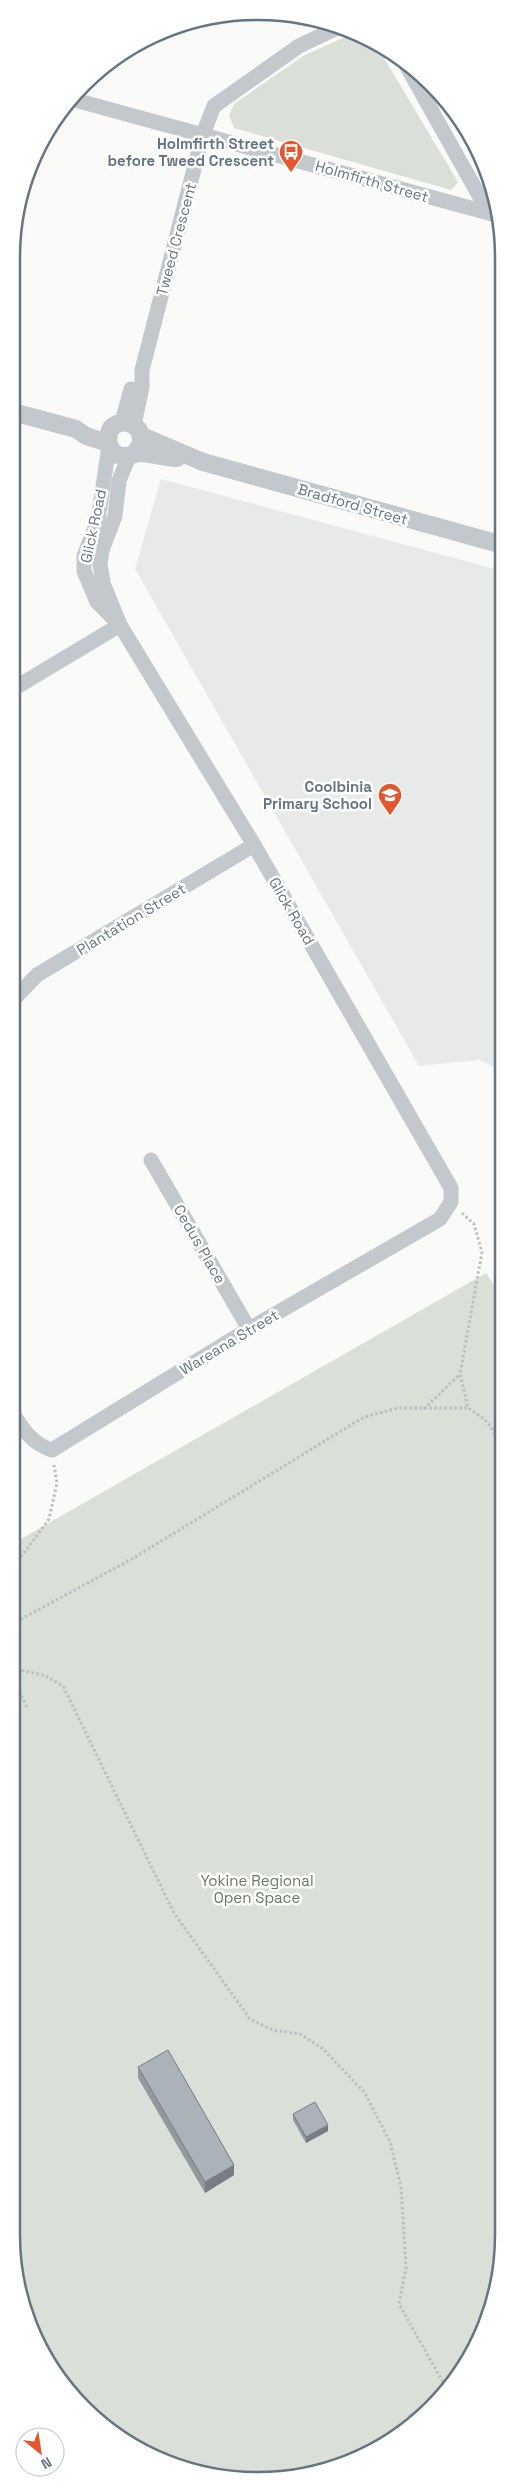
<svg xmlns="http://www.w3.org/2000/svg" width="515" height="2492" font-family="'Space Grotesk',sans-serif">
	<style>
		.built { fill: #e8e9e9 }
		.green { fill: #dadfd7 }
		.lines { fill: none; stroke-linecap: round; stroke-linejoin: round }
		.path { stroke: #bbbfc2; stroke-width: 3; stroke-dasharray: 2.5 2.5; stroke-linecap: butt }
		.minor { stroke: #c3c8cc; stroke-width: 15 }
		.tertiary { stroke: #c3c8cc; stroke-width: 18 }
		.wall { fill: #929a9f }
		.shaded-wall { fill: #777d82 }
		.building { fill: #aab3b9; stroke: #777d82 }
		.labels { text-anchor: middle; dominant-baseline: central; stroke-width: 5; stroke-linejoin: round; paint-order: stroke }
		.poi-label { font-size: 15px; font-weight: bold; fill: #657683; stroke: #fff; text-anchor: end }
		.street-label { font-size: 15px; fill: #657683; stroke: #fff }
		.park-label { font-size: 15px; fill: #687a64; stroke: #fff }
		.rim { fill: none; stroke: #657683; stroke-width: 2.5 }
	</style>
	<rect width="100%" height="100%" fill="#fafaf8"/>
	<polygon class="built" points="161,479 503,571 503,1071 479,1060 419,1066 135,569"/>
	<g class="green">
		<polygon points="343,38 362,38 378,48 458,182 451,190 234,128 229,115 234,104 303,56"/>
		<polygon points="486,1273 499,1292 502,1292 502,2266 478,2344 420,2420 337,2468 242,2480 149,2455 83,2408 30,2328 11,2234 12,1544"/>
	</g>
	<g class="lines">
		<g class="path">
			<path d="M462,1213l12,11 8,28 -22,122 8,34c24,15 25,20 34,46"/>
			<polyline points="424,1409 460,1374"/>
			<polyline points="12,1569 49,1519 57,1483 54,1465"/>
			<polyline points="12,1624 132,1559 364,1417 398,1408 468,1408"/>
			<polyline points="12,1668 46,1676 63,1686 174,1913 250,2019 273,2030 300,2034 322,2048 365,2093 390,2142 401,2187 406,2268 399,2304 445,2386"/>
			<polyline points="12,1678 27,1707"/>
			<polyline points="428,2408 429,2408"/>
		</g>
		<g class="minor">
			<polyline points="406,65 489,213"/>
			<polyline points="75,100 496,215"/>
			<polyline points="122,422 131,389"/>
			<polyline points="134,425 142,387 142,370 203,134 214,106 299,46 337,28"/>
			<polyline points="109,446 98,520 84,556 84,571 97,602 116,621"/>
			<polyline points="13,689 120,625"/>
			<polyline points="13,1000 37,975 254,845"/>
			<polyline points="151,1160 249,1329"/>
			<path d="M12,1412c10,16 20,32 40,38l197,-121 191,-110 11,-17v-14l-197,-343 -134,-220 -17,-42 -3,-19 2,-14 13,-34 4,-35 10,-25"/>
			<polyline points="414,2420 415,2422"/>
		</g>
		<g class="tertiary">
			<polyline points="13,412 76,429 86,436 108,443"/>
			<polyline points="142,436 203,462 503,545"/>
			<path d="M135,453l7,-11 -3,-12c-9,-9 -18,-10 -28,-2 -6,12 -2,29 15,28 6,0 9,-3 15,-3 12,1 24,4 36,5"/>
		</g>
	</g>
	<g class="wall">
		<polygon points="138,2067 234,2175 205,2193 138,2078"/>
		<polygon points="293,2114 328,2131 306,2143 293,2120"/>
	</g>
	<g class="shaded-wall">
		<polygon points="328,2125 328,2131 306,2143 306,2137"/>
		<polygon points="234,2165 234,2175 205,2193 205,2182"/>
	</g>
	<g class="building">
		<polygon points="168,2050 234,2165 205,2182 138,2067"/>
		<polygon points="315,2102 328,2125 306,2137 293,2114"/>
	</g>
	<defs>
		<symbol id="bus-pin" viewBox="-11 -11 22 30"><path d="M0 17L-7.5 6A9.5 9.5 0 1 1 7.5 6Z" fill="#e4572e" stroke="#fff"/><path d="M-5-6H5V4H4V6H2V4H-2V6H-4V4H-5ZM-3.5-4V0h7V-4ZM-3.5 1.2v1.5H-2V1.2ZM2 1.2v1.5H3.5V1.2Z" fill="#fff"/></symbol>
		<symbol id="school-pin" viewBox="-11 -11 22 30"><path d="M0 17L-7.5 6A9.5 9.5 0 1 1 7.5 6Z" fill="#e4572e" stroke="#fff"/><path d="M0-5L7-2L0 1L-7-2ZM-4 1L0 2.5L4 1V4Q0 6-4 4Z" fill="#fff"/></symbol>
	</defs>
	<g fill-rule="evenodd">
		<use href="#bus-pin" x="277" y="138" width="28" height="38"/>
		<use href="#school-pin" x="376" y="781" width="28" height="38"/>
	</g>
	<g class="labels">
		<g class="poi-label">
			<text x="274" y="143">Holmfirth Street<tspan x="274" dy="17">before Tweed Crescent</tspan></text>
			<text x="372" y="786">Coolbinia<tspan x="372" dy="17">Primary School</tspan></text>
		</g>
		<g class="street-label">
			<text transform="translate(372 181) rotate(16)">Holmfirth Street</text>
			<text transform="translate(176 239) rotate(-75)">Tweed Crescent</text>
			<text transform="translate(353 504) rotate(16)">Bradford Street</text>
			<text transform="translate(93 526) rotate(-78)">Glick Road</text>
			<text transform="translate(292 911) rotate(60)">Glick Road</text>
			<text transform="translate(131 919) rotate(-31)">Plantation Street</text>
			<text transform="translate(200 1244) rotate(60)">Cedus Place</text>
			<text transform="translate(229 1342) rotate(-31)">Wareana Street</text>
		</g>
		<g class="park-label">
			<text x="257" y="1880">Yokine Regional<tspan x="257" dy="17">Open Space</tspan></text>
		</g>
	</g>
	<path d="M0 0H515V2492H0ZM257 20H258A237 237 0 0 1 495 257V2235A237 237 0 0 1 258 2472H257A237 237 0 0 1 20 2235V257A237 237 0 0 1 257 20Z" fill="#fff" fill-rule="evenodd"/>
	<path class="rim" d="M257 20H258A237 237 0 0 1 495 257V2235A237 237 0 0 1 258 2472H257A237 237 0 0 1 20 2235V257A237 237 0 0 1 257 20Z"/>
	<g transform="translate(40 2452) rotate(150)"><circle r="24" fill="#ffffff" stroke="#c1c8cd"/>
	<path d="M0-4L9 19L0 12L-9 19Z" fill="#e4572e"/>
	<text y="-8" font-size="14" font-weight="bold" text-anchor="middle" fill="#657683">N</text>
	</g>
</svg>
